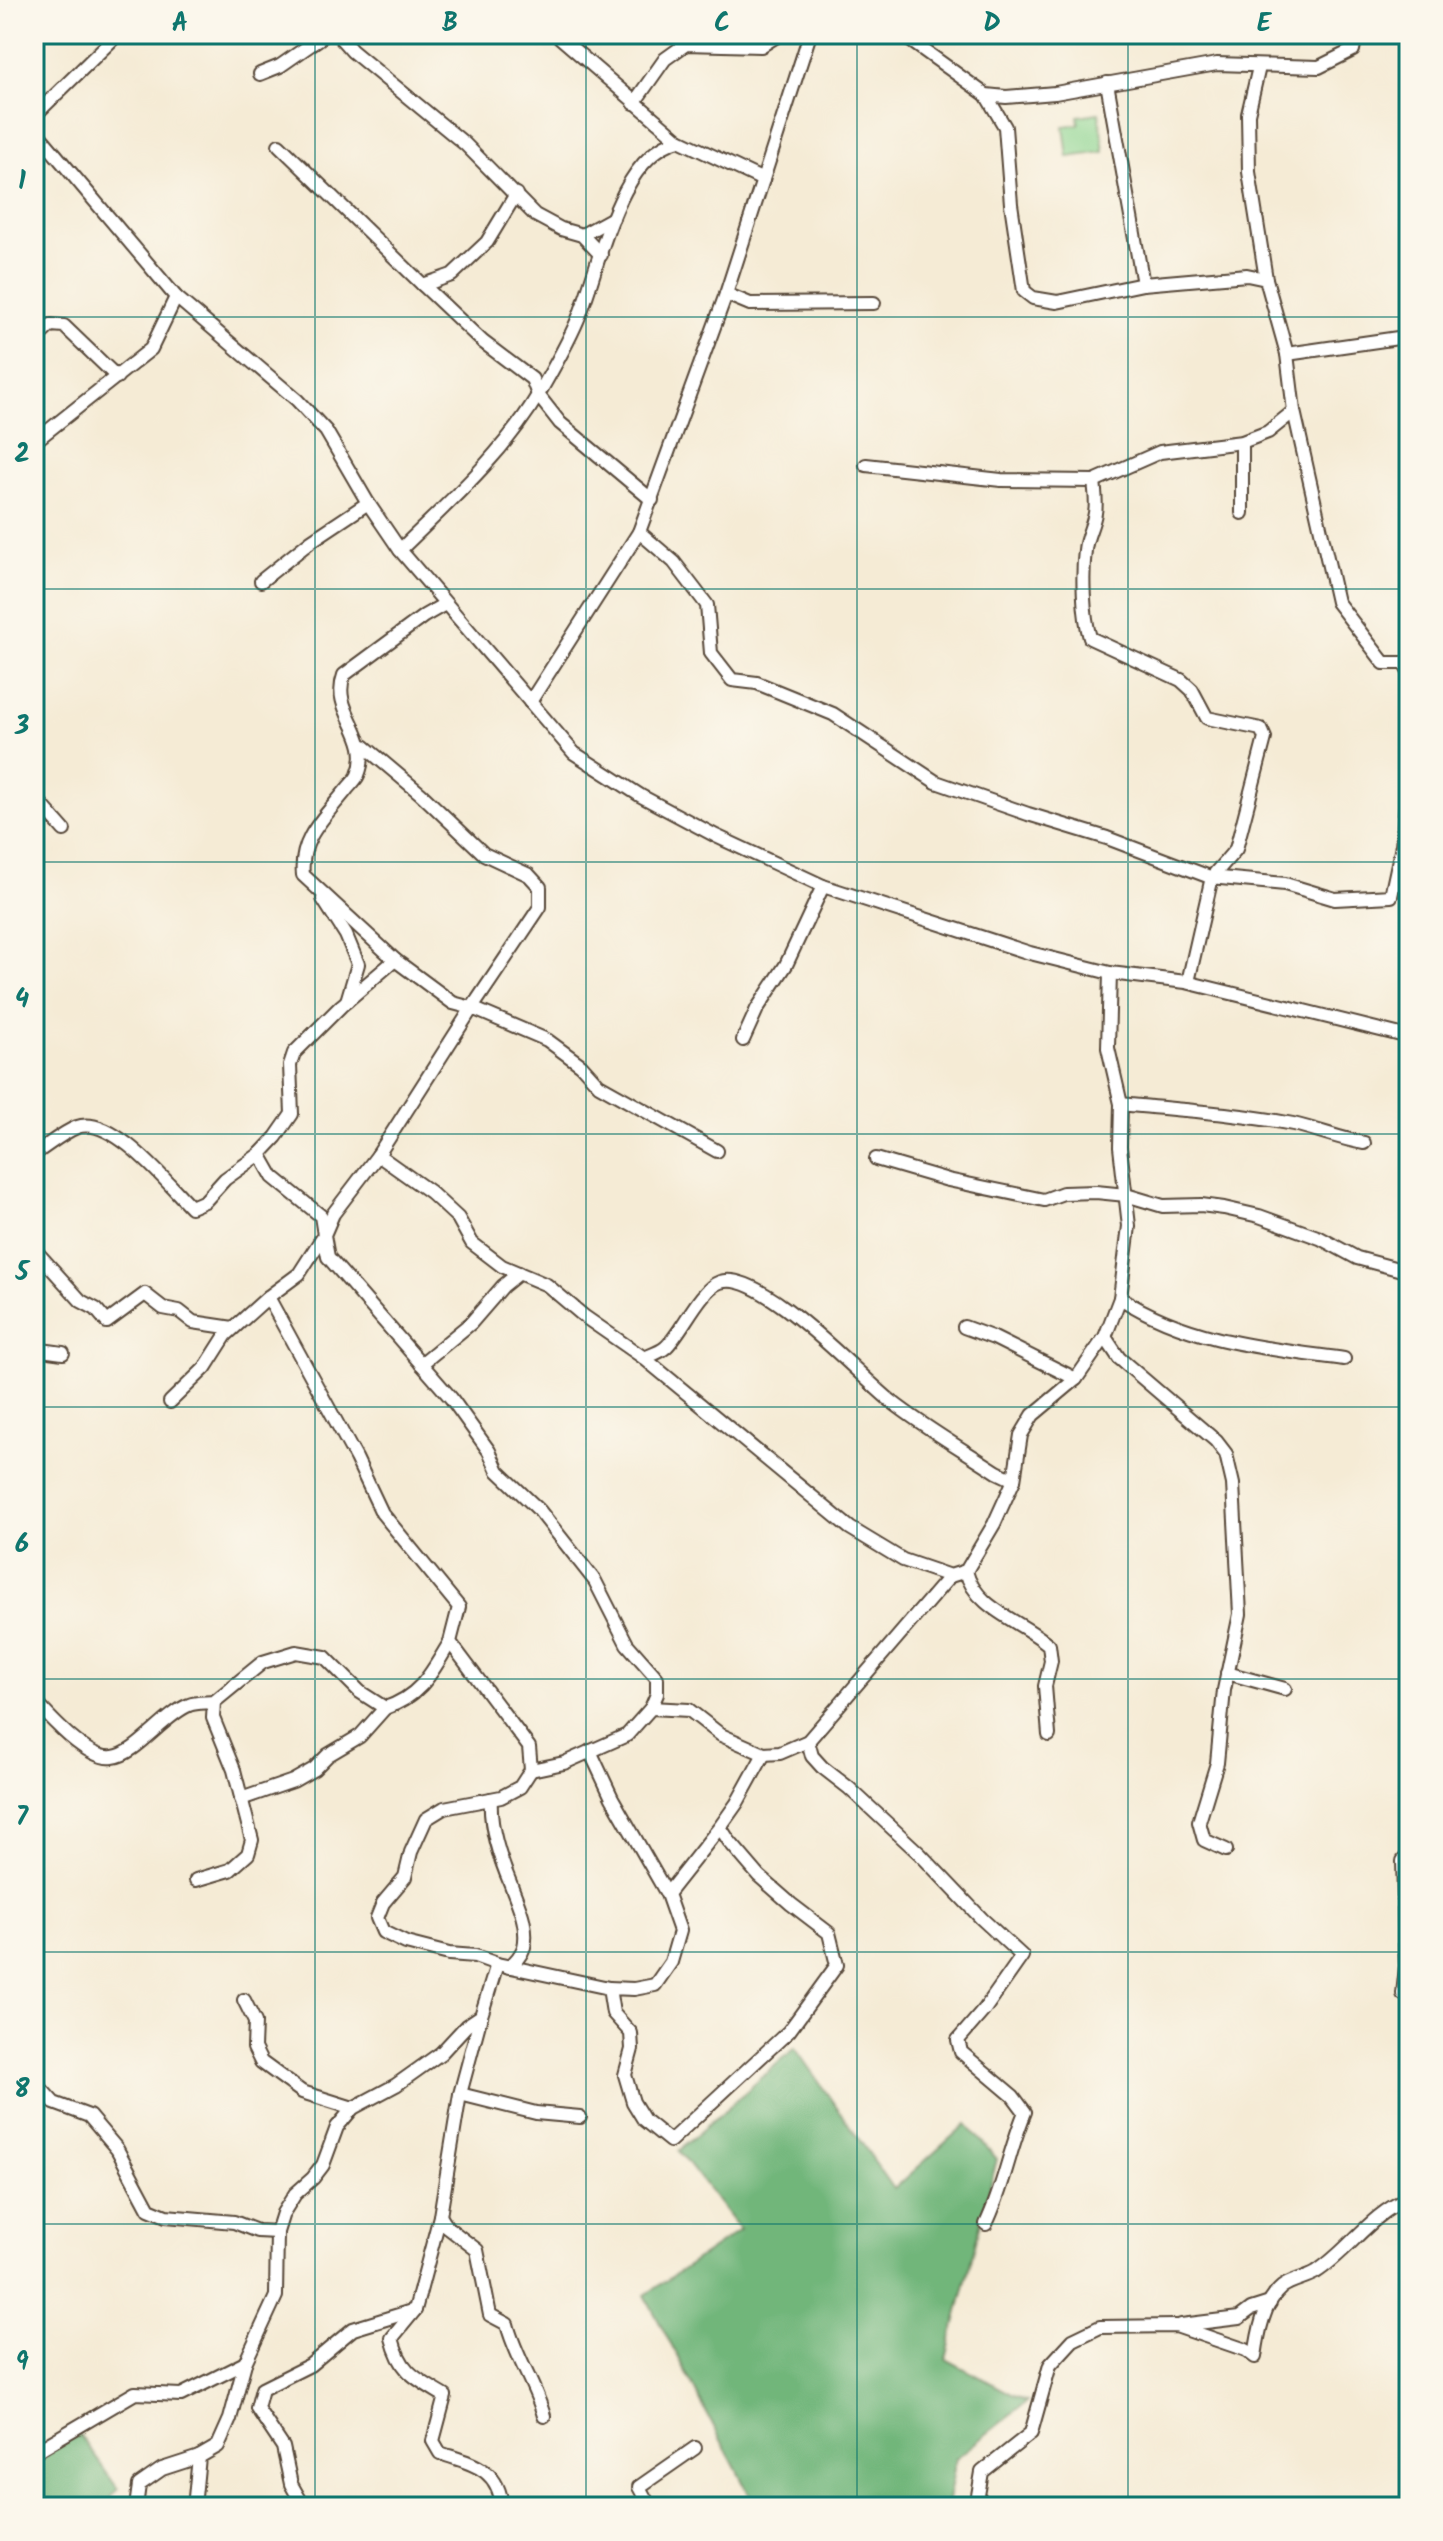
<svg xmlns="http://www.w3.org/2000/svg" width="1443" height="2541" font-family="Kalam,sans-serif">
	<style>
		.green { fill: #8cd48f; stroke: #647f56; stroke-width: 2 }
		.forest { fill: #71b67a; stroke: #56704c; stroke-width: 2 }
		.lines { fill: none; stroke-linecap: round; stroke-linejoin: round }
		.minor-casing { stroke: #574739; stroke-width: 16 }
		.minor { stroke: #fff; stroke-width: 12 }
		.grid { fill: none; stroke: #0f766e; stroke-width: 2; stroke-opacity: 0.55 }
		.neatline { fill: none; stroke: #0f766e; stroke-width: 3 }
		.grid-label { font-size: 26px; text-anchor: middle; font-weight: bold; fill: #0f766e }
	</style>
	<rect width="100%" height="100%" fill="#fbf7ec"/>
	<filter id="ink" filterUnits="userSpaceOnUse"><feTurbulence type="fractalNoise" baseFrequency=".0125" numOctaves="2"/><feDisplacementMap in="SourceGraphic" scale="16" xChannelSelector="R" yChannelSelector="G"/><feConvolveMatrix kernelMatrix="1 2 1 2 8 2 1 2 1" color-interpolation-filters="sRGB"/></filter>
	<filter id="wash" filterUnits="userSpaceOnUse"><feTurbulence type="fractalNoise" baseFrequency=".006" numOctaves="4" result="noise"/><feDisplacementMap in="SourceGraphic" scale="32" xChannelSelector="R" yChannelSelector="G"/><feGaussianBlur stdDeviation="1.8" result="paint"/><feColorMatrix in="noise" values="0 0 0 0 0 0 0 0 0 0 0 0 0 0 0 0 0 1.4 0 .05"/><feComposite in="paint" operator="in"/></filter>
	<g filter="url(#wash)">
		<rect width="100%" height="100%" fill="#f5ebd5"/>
		<polygon class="green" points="1099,113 1104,152 1068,157 1064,126 1079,124 1078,116"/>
		<g class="forest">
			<polygon points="795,2048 894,2189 966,2124 997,2159 946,2359 1027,2402 956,2458 947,2507 756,2507 645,2295 740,2230 679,2151"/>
			<polygon points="79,2434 118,2489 104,2507 34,2507 34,2459"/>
		</g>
	</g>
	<g filter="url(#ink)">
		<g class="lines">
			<defs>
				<g id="minor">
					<polyline points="337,34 352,51 465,144 535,215 561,229 582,235 601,255"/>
					<polyline points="556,34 679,140"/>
					<polyline points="896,34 911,41 986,95 1006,97 1055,93 1217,64 1319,67 1353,50 1356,34"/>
					<polyline points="1259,67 1248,114 1249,172 1266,279 1287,354 1294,411 1337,602 1384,663 1404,663 1409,672"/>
					<polyline points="260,74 280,66 326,34"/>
					<polyline points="1107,83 1143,284"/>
					<polyline points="986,95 1005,127 1011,204 1024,291 1033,298 1057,302 1143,284 1247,275 1266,279"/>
					<polyline points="634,103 665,59 686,44 761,46 780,34"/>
					<polyline points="34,116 118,34"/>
					<polyline points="34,129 176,297 297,400 326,431 368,503 400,550 574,753 641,796 716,836 823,886 1030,953 1110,973 1186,982 1409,1037"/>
					<polyline points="279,145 423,285 452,275 487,242 516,194"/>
					<polyline points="582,235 613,218"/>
					<polyline points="423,285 483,342 532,379 538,395 560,423 652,500"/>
					<polyline points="726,294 750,304 874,303"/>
					<polyline points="34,341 51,325 64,326 117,377"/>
					<polyline points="1287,354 1398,338 1409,340"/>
					<polyline points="34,442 151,349 176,297"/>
					<polyline points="1242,442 1242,513"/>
					<polyline points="866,465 1001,480 1094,481 1160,452 1242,442 1268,432 1294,411"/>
					<path d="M1094,481c1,10 3,22 1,32 -2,13 -9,24 -10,37 -3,25 -2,64 5,88l91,42 11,10 15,28 54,11 4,9 -29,111 -24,28 -24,105"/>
					<polyline points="639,532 674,562 707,605 711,653 732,680 757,683 833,714 936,782 1028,814 1107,838 1210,877 1285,884 1335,899 1391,896 1402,845 1409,776"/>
					<path d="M400,550c49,-48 103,-96 138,-155 14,-24 29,-50 40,-76 22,-52 39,-163 101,-179l84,40"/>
					<polyline points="261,581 311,541 368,503"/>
					<polyline points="530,702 639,532 726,294 810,34"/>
					<polyline points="364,746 421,794 484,854 529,875 540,887 540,907 472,1008 453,1003 395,960"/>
					<polyline points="34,796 64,830"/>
					<polyline points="323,899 346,935 358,964 347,1001"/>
					<polyline points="743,1040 757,1009 786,965 823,886"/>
					<path d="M1121,1104c57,6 115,9 172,20 24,5 46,15 71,19"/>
					<path d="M34,1154c13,-8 28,-21 43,-27 35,-13 91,57 114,80l14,-6 20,-22 35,-25 16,-17 16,-23 -2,-49 4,-12 47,-47 54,-46 -92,-85c-4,-37 22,-58 44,-86 3,-4 9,-9 11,-14 17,-41 -28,-62 -14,-100l80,-59 21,-12"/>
					<polyline points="378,1155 430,1192 458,1218 472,1243 502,1266 547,1285 585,1317 644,1358 850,1528 903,1560 950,1576"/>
					<polyline points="876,1159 948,1180 1044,1200 1063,1193 1096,1192 1126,1195 1163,1206 1201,1205 1224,1208 1259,1216 1320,1238 1357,1258 1409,1272"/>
					<polyline points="34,1249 81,1301 96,1309 107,1322 145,1294 163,1308 179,1311 193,1322 233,1328"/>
					<polyline points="268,1297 356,1458 382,1513 459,1607 450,1642 529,1747 531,1770 520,1787 501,1797 444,1808 426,1819 411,1852 405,1877 383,1903 377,1918 383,1932 406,1943 449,1954 475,1956 497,1964 609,1988"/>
					<path d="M1120,1298c69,44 144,50 224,61"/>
					<polyline points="964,1327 994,1338 1076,1379"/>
					<polyline points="1105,1337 1119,1358 1216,1441 1226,1454 1233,1484 1240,1614 1224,1690 1217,1763 1199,1822 1204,1840 1226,1850"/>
					<polyline points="34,1349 63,1353"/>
					<path d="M644,1358c7,-3 17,-6 22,-11 16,-15 34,-58 54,-65 41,-14 139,94 171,119 33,26 71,48 106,71l17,8"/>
					<polyline points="421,1364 471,1323 503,1286 519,1273"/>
					<polyline points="170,1402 205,1368 226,1335 268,1297 299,1274 324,1235 321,1216 273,1177 260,1154"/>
					<path d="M966,1571c9,38 56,50 83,74l2,16 -6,25 4,49"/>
					<polyline points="1227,1673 1285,1689"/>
					<path d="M34,1700c15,17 54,61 79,57 23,-2 51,-42 76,-52 7,-3 17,-2 25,-3"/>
					<polyline points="651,1708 689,1710 721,1735 764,1754"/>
					<path d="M808,1741l4,15 10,11 27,21 71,66 62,65 40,37 -38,54 -26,30 3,12 52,44 12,16c-16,38 -21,75 -39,112"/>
					<polyline points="590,1751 612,1798 667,1894"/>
					<polyline points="531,1770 564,1763 627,1735 651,1708 657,1694 657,1678 627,1644 595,1581 539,1510 498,1471 489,1451 451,1398 328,1257 324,1235 333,1214 378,1155 472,1008 547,1040 581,1065 599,1085 717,1151"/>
					<polyline points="241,1799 293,1781 314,1769 328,1755 360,1736 385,1708"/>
					<path d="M491,1799c-2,29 9,60 20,86 7,19 18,41 13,62 -3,9 -8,14 -15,20"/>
					<polyline points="720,1827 667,1894 680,1931 671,1962 655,1985 634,1989 609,1988 613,2013 631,2033 632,2049 625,2075 633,2102 644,2120 670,2141 789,2031 837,1965 829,1933 791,1904 759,1876 729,1841 720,1827 737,1803 764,1754 780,1753 808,1741 950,1576 966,1571 994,1524 1014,1480 1021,1435 1033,1415 1076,1379 1105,1337 1120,1298 1129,1226 1120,1147 1121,1104 1108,1048 1110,973"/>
					<path d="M196,1880l34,-10 18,-16 4,-14 -18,-70 -21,-52 1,-16 49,-40 33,-10 29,5 35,35 25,16c36,-12 47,-36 65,-66"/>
					<polyline points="1403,1994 1406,1966 1403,1861 1409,1854"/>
					<polyline points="244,2000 255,2022 254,2048 261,2062 302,2092 353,2108"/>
					<path d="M481,2016l-21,78 -20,122 -25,94 -23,28c9,35 23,40 53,58l-12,45 7,12c32,11 59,15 62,54"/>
					<polyline points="34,2071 36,2083 54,2103 89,2116 117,2149 149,2209 166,2216 234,2222 257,2231 277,2232"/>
					<polyline points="460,2094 536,2113 580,2117"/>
					<path d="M440,2216l7,11 30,23 13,65 17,9c8,32 28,60 37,92"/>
					<polyline points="1181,2325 1239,2318 1251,2309 1270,2303"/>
					<polyline points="34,2450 40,2449 135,2393 181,2395 245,2363"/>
					<polyline points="136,2507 139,2485 162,2469 199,2457"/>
					<polyline points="194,2507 199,2457 218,2446 230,2419 245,2363 276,2296 277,2232 283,2213 295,2194 313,2178 323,2165 337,2127 353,2108 396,2085 441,2053 466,2026 481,2016 497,1964"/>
					<polyline points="304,2507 291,2484 283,2447 257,2408 262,2389 310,2365 353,2329 415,2310"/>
					<polyline points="650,2507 639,2487 695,2448"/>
					<path d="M976,2507l6,-35 49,-39 19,-68 23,-25 27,-13 76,-1 70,24 9,7c3,-22 8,-54 27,-70 9,-7 24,-9 34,-15 34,-22 53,-57 93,-74"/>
				</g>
			</defs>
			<use href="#minor" class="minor-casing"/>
			<use href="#minor" class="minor"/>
		</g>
	</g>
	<path class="grid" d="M315,34v2473M586,34v2473M857,34v2473M1128,34v2473M34,317h1375M34,589h1375M34,862h1375M34,1134h1375M34,1407h1375M34,1679h1375M34,1952h1375M34,2224h1375"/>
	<rect width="1443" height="2541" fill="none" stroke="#fbf7ec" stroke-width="88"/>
	<rect x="44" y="44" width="1355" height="2453" class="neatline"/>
	<g class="grid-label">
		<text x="180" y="31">A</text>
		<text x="450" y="31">B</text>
		<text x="722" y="31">C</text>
		<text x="992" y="31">D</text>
		<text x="1264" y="31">E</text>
		<text x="22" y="189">1</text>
		<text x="22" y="462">2</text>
		<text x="22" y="734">3</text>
		<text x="22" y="1007">4</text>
		<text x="22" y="1280">5</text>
		<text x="22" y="1552">6</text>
		<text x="22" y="1825">7</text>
		<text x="22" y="2097">8</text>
		<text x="22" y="2370">9</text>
	</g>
</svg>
